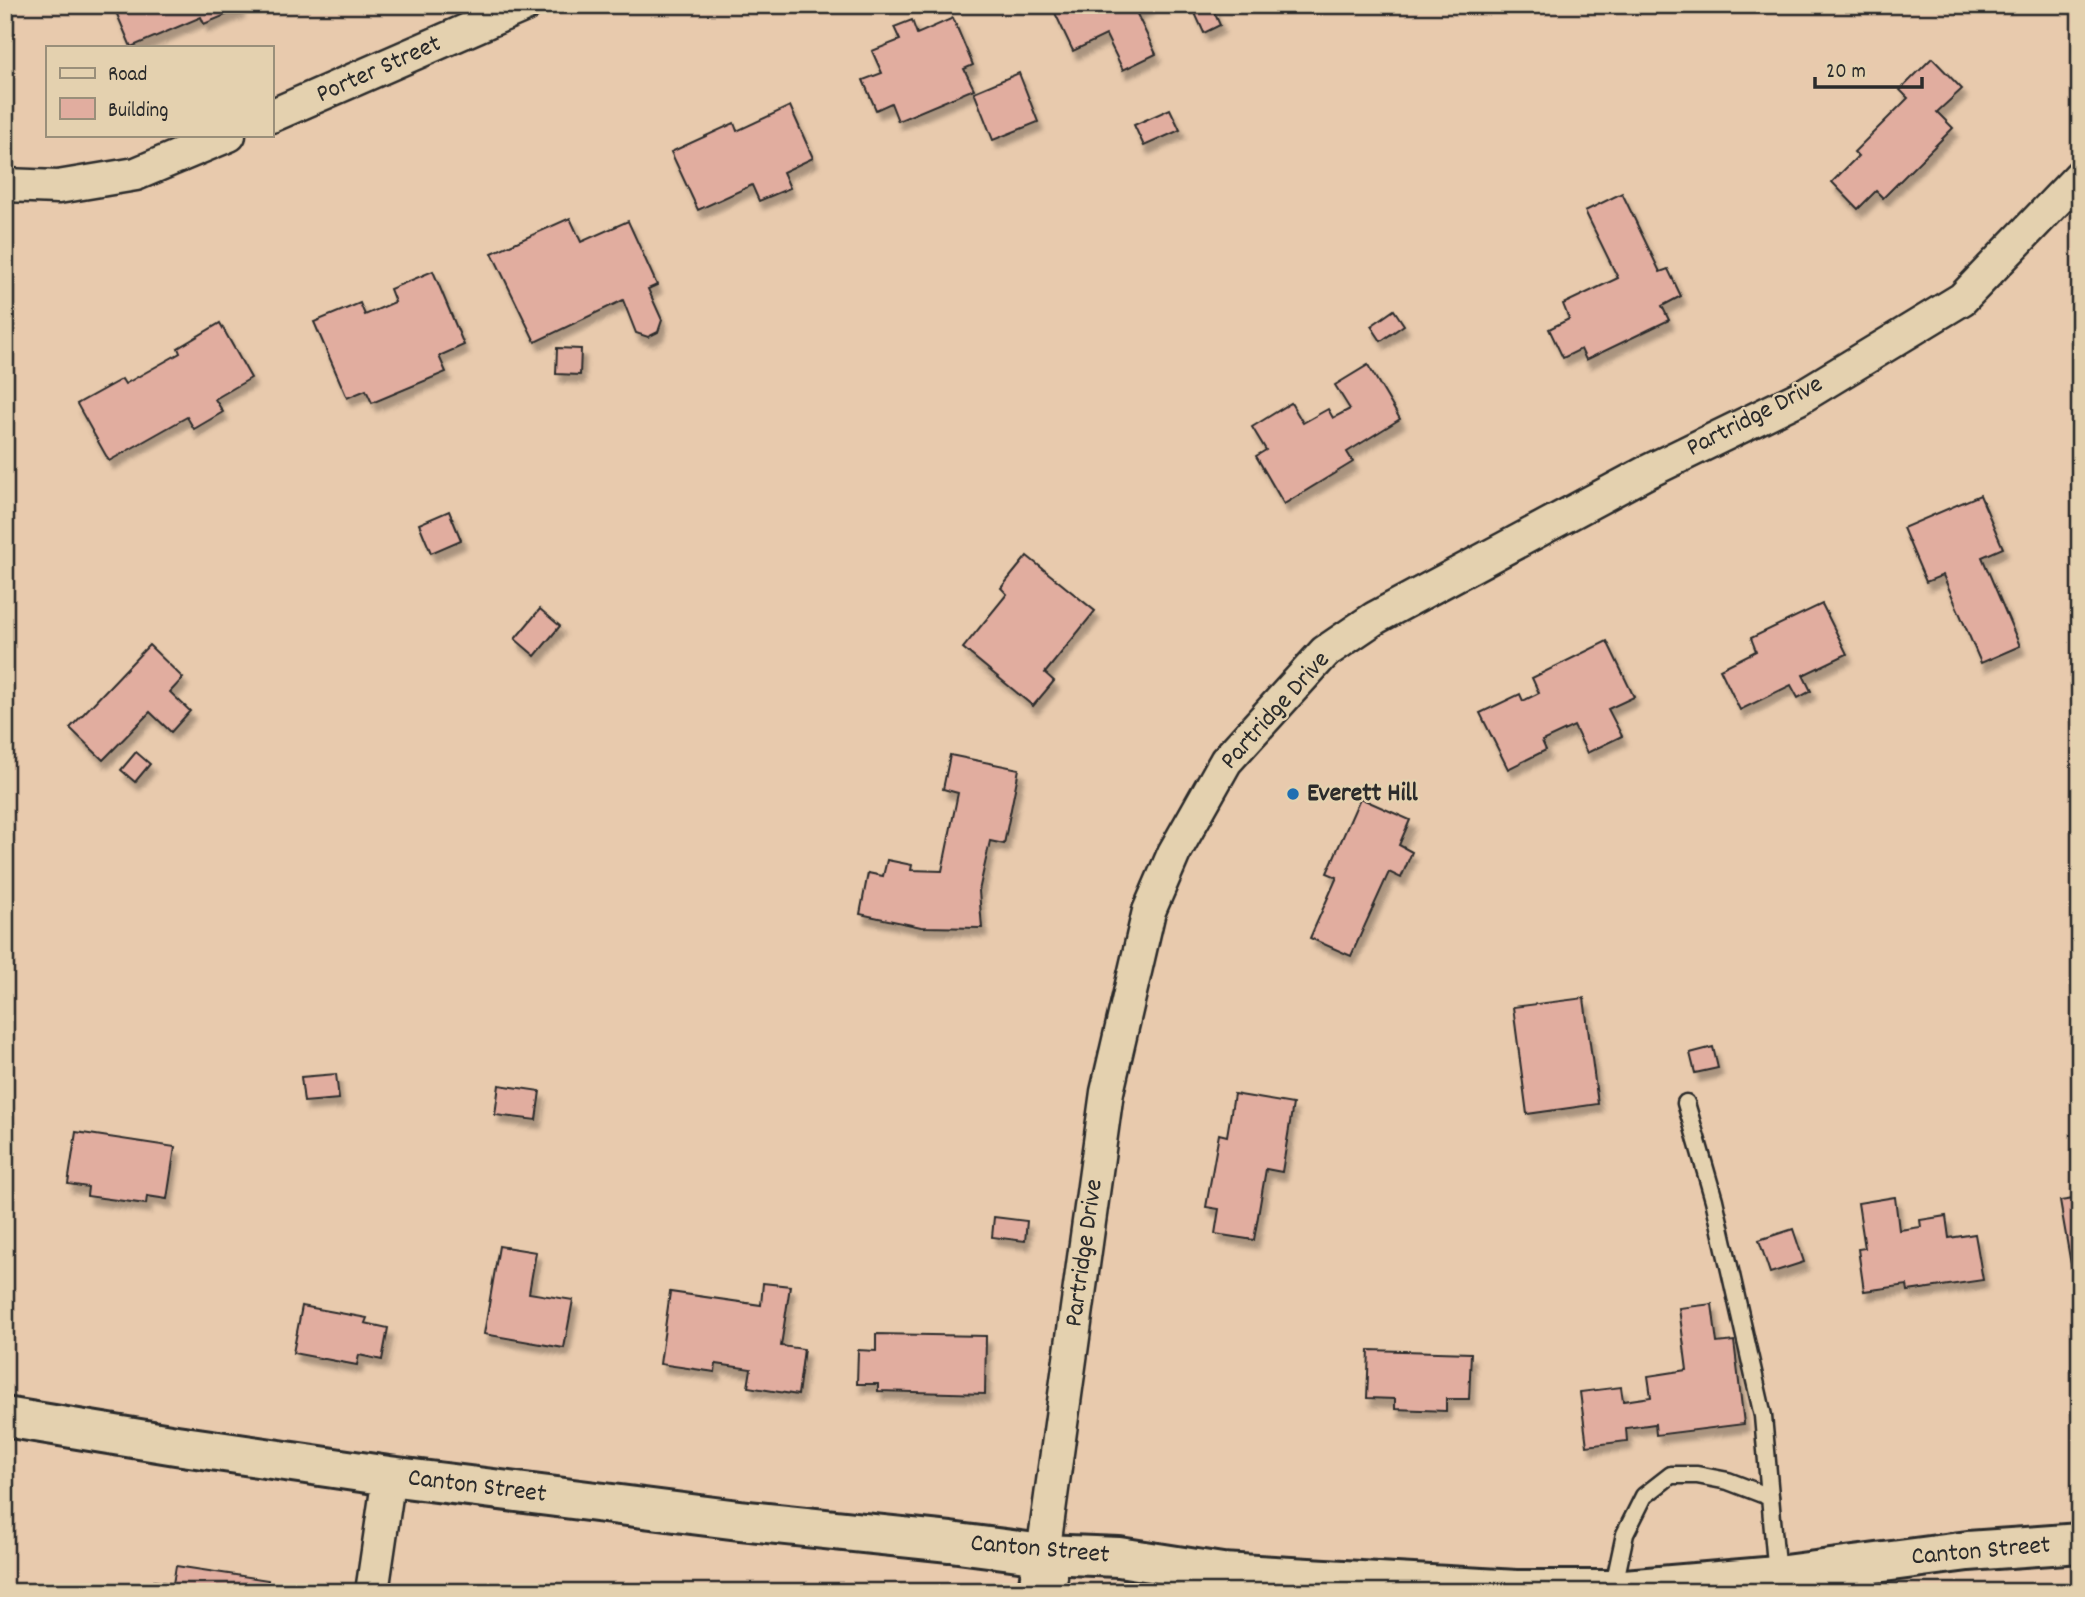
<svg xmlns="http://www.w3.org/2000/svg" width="2085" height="1597" font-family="Dekko,sans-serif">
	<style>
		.building { fill: #e1ad9f; stroke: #2b2b2b; stroke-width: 2; filter: url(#shadow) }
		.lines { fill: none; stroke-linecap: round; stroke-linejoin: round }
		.service-casing { stroke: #2b2b2b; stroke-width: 21 }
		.minor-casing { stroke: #2b2b2b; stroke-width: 37 }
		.tertiary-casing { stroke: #2b2b2b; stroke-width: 44 }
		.secondary-casing { stroke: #2b2b2b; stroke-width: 44 }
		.service { stroke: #e4d1af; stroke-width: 16 }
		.minor { stroke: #e4d1af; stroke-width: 32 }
		.tertiary { stroke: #e4d1af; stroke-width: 38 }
		.secondary { stroke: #e4d1af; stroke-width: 38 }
		.poi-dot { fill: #1f6fb2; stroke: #e4d1af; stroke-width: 2.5 }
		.labels { text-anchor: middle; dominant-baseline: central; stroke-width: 5; stroke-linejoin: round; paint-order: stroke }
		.street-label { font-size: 26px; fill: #2b2b2b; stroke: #e4d1af }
		.poi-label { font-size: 26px; font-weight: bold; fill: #2b2b2b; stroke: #e4d1af; text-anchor: start }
	</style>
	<defs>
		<filter id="shadow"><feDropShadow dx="4.5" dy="8" stdDeviation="2" flood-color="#0004"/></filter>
	</defs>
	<rect width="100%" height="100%" fill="#e8caad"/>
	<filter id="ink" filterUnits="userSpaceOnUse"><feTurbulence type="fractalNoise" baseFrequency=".0143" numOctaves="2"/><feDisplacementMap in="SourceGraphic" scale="14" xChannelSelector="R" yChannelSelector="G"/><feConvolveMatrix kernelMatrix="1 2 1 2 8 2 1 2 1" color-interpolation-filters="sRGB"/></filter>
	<g filter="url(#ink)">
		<g class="building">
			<polygon points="113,5 238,5 240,9 204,24 201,17 131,47"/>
			<polygon points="1070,5 1151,5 1136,12 1156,54 1123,70 1106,35 1073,51 1055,13"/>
			<polygon points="1207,5 1211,5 1220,25 1204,33 1194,11"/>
			<polygon points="953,18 973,65 964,69 974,89 898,121 891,103 876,110 863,80 882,73 872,51 900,40 894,27 912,20 917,34"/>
			<polygon points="1932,58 1962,89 1937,112 1953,128 1883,198 1876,191 1858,209 1832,182 1858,156 1854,152 1908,98 1900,90"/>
			<polygon points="1019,73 1038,122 993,140 974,92"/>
			<polygon points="790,106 813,158 783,172 790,188 759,201 752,185 698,210 671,152 734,123 737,131"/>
			<polygon points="1170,109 1180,130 1144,146 1134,125"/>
			<polygon points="1622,193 1660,272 1668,269 1681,296 1662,306 1669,320 1586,360 1581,349 1563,358 1549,329 1569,319 1563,304 1618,278 1585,211"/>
			<polygon points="570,218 581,242 628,221 657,285 648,289 662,320 658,332 648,337 636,333 623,300 535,342 492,253"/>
			<polygon points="433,271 464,345 439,356 446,372 372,403 366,390 347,398 314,322 360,303 365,315 395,302 390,289"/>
			<polygon points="1394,310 1404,325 1381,341 1371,326"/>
			<polygon points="220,323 251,378 215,399 223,412 194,429 187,417 109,461 77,404 122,379 125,384 180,353 178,348"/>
			<polygon points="557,348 581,349 580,375 556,374"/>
			<polygon points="1368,365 1400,419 1347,452 1353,462 1284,504 1256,456 1266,450 1252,427 1291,403 1303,423 1328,409 1333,418 1350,409 1335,385"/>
			<polygon points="1980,495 2003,548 1982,557 2020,646 1981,663 1943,575 1926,582 1903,528"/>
			<polygon points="449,511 461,540 431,553 419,524"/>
			<polygon points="1027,556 1095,611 1045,673 1054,681 1033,706 963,648 1007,594 1001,588"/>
			<polygon points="1822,604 1847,654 1803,675 1811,691 1798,698 1791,685 1740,710 1720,669 1756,651 1751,638"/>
			<polygon points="540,609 560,626 535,656 515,639"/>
			<polygon points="1607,641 1634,697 1608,709 1622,736 1587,753 1574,726 1542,741 1546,750 1508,769 1480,713 1520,694 1523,701 1539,693 1532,678"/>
			<polygon points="149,645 183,678 170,692 190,711 171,732 150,712 103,760 70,728"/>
			<polygon points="136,752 150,764 135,782 121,770"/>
			<polygon points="950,755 1019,769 1004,844 990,841 979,891 982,928 921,927 860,914 868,873 883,876 887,860 912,865 911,870 942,871 958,793 943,789"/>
			<polygon points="1360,798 1410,820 1399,845 1412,852 1401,878 1389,872 1351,956 1310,938 1337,877 1327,873"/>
			<polygon points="1584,998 1598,1104 1527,1114 1513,1007"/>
			<polygon points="1713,1047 1718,1068 1695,1073 1690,1053"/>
			<polygon points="336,1074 339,1099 304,1102 301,1077"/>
			<polygon points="499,1085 540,1091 536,1120 495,1115"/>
			<polygon points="1234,1094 1293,1104 1282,1172 1266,1169 1254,1240 1215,1234 1219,1209 1206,1207 1219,1134 1227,1136"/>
			<polygon points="76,1132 175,1147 167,1199 147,1196 146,1204 87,1196 88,1187 68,1184"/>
			<polygon points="1895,1197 1899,1230 1921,1227 1920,1220 1946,1216 1949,1238 1975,1234 1983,1280 1908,1291 1907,1285 1864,1291 1858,1249 1865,1248 1858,1203"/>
			<polygon points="2080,1198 2080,1275 2073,1276 2060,1201"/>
			<polygon points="994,1217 1027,1221 1025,1241 992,1237"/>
			<polygon points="1793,1229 1804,1262 1770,1273 1759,1240"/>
			<polygon points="499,1246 536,1252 529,1293 573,1300 564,1348 484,1334"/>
			<polygon points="763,1283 790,1286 781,1346 804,1349 798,1395 748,1387 751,1369 716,1364 715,1372 660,1364 670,1292 761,1305"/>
			<polygon points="1712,1304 1717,1343 1734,1341 1744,1424 1656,1435 1655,1424 1626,1428 1627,1441 1587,1446 1580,1392 1621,1387 1623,1401 1651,1397 1648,1376 1687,1370 1679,1308"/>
			<polygon points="302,1306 367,1318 365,1323 388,1328 382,1360 359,1355 357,1365 293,1353"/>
			<polygon points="876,1334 986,1336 985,1394 878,1391 878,1384 857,1384 858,1350 876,1351"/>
			<polygon points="1369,1350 1471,1353 1469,1399 1446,1399 1446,1411 1395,1409 1395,1399 1367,1398"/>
			<polygon points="176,1566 268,1580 266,1592 153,1592 154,1581 173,1584"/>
		</g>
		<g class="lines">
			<defs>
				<g id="service">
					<polyline points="1686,1103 1714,1200 1763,1416 1777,1576"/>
					<polyline points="1613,1590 1625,1534 1644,1496 1671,1475 1697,1475 1728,1481 1770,1497"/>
				</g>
				<g id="minor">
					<polyline points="271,116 525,5"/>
					<polyline points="5,185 58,187 136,174 229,135"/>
					<polyline points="1051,1577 1043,1554 1107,1092 1149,911 1174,853 1226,761 1325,652 1375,618 1647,472 1799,398 1962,299 2080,176"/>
					<polyline points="372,1592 389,1476"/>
				</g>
				<polyline id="tertiary" points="1038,1592 1043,1554"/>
				<polyline id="secondary" points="5,1417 176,1445 389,1476 739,1520 950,1542 1043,1554 1119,1557 1222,1573 1517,1590 1613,1590 1777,1576 1968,1551 2080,1543"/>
			</defs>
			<use href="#service" class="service-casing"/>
			<use href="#minor" class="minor-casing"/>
			<use href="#tertiary" class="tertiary-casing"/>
			<use href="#secondary" class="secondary-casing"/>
			<use href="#service" class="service"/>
			<use href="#minor" class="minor"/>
			<use href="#tertiary" class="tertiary"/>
			<use href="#secondary" class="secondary"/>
		</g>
	</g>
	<circle class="poi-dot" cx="1293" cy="794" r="7"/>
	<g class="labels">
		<g class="street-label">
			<text transform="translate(379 70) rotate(-24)">Porter Street</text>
			<text transform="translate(1755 417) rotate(-27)">Partridge Drive</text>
			<text transform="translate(1276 711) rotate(-48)">Partridge Drive</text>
			<text transform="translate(1085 1253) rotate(-82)">Partridge Drive</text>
			<text transform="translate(477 1487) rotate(7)">Canton Street</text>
			<text transform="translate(1040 1550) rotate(5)">Canton Street</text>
			<text transform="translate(1981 1552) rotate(-5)">Canton Street</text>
		</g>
		<g class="poi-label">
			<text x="1307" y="794">Everett Hill</text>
		</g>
	</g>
	<rect width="2085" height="1597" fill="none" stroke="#e4d1af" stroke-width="28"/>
	<rect x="14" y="14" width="2057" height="1569" fill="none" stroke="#2b2b2b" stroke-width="2.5" filter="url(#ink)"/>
	<rect x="46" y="46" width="228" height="91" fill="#e4d1af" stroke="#9a8f7a" stroke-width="2"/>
	<rect x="60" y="68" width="35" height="10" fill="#e4d1af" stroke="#9a8f7a" stroke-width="2"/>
	<text x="108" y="80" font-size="21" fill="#2b2b2b">Road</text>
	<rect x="60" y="98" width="35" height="21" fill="#e1ad9f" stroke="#9a8f7a" stroke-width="2"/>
	<text x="108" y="116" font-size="21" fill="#2b2b2b">Building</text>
	<path d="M1815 77v10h107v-10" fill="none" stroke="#2b2b2b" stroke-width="3.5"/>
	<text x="1826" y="77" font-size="21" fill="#2b2b2b" stroke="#e4d1af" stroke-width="5" paint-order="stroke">20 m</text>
</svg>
